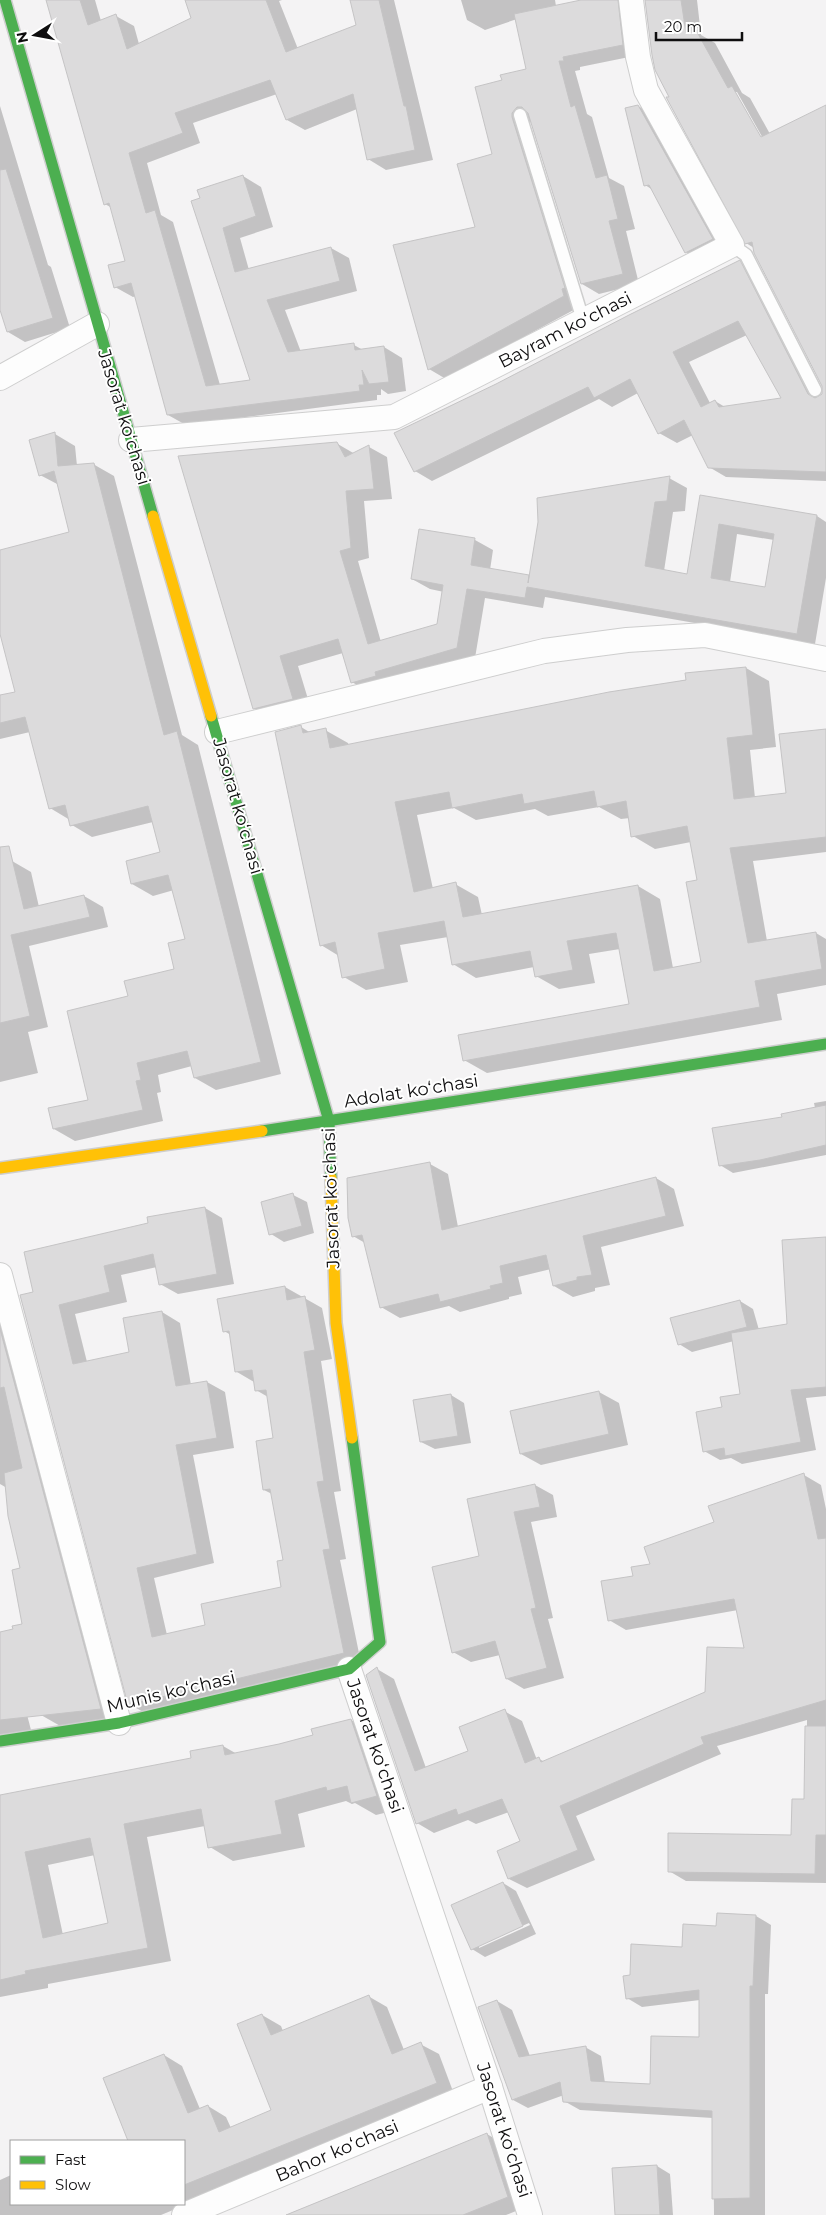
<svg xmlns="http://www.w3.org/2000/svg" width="826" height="2215" font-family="Montserrat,sans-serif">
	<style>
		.shadow { fill: #0003; fill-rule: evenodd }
		.building { fill: #dcdbdc; stroke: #c5c4c5; fill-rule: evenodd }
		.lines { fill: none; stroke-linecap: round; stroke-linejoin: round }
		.lane-casing { stroke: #cecece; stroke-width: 15 }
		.street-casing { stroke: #cecece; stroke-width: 26 }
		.fast-casing { stroke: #cecece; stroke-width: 14 }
		.slow-casing { stroke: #cecece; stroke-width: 14 }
		.lane { stroke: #fdfdfd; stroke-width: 12 }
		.street { stroke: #fdfdfd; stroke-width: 24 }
		.fast { stroke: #4caf50; stroke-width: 11 }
		.slow { stroke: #ffc107; stroke-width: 11 }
		.labels { text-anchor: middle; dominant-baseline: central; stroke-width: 4; stroke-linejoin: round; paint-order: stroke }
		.street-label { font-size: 18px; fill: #0f0e0f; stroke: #fff }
	</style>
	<rect width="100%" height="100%" fill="#f4f3f4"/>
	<g class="shadow">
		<polygon points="48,0 95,0 101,21 116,16 134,26 139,44 192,19 186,0 282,0 279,1 298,49 357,26 351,0 394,0 433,160 386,170 368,159 357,109 305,130 287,120 277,94 193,123 200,143 147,163 161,215 173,222 220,385 252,381 201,199 243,176 261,187 273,227 240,238 249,270 331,248 349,258 357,291 285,310 301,352 354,345 363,350 384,347 402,358 406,391 388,394 381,389 381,395 377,395 377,400 186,425 168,415 136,296 133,297 115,287 126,261 112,208 105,204"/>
		<polygon points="461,0 555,0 556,6 587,0 639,0 639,55 580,67 580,70 575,71 587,114 592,117 609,178 624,186 635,229 626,231 639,284 599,294 582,284 531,120 529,128 581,306 446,379 429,369 477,228 494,155 503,81 528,69 517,19 485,30 467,20"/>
		<path d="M646,0h51l4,35 14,8 27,50 8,5 20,36 56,-28v375l-100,-4 -17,-10 -16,-32 -16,8 -18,-10 -21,-40 -26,14 -13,-8 -167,82 -17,-10 82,-86 242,-123 18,10 63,124 5,-6 -71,-142 -8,-5 -75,-146zM734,92h3l28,50 -2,1zM747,335l36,64 -58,8 -10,-6 -5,2 -21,-41z"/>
		<polygon points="0,106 48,265 51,267 70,328 25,342 8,332 0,305"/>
		<polygon points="638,106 652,114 726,247 700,260 686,252 653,190 645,185"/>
		<polygon points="55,434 75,446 77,466 93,464 114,476 182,735 198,745 281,1074 216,1090 195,1078 192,1066 158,1075 161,1092 157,1093 163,1121 75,1141 54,1129 90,1100 129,997 176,969 186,940 174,890 153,896 132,884 161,853 153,822 92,837 72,825 70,820 50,808 30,732 0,739 0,696 16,693 0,628 0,551 71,533 59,485 40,475"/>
		<path d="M336,443l19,11 14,-7 18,10 5,42 -28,2 5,57 -11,3 23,81 58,-17 5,-33 -14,-3 -18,-10 63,-39 18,10 -3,20 40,7 139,-99 18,10 -2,23 -12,1 -9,59 25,4 12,-79 116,20 9,6v56l-11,66 -270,-47 -2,11 -58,-10 -10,60 -105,35 -18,-11 -9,-29 -45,13 13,43 -39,10 -18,-11zM737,534l37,6 -8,49 -36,-7z"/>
		<path d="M746,668l23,13 7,66 -26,3 5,48 32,-4 39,-64v122l-73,9 14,80 49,-8 10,6v46l-49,9 5,26 -295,53 -23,-13 166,-55 -10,-56 -31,5 6,29 -36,6 -23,-13 -2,-9 -58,11 -23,-14 -5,-27 -48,8 8,37 -42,8 -22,-13 -5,-21 -18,-11 -20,-218 10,6 14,-3 23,13 1,3zM599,807l22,12 9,-1 3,18 22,13 36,-7 8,39 4,82 -30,5 -13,-69 -22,-13 -156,29 -4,-18 -23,-13 -22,5 -16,-74 37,-7 22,12 59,-11 13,7z"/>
		<polygon points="12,861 31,872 39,907 84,896 103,907 108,927 29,946 48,1027 28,1032 38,1073 0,1082 0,864"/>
		<polygon points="826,1101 826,1155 733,1173 720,1165 784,1118 815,1108 814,1103"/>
		<polygon points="430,1164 448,1174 458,1227 656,1178 674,1189 684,1226 601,1247 610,1285 595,1288 595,1291 573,1297 554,1286 551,1269 518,1277 522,1294 509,1297 509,1299 460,1312 449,1306 400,1318 381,1307 365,1243 353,1236"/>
		<polygon points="293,1195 307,1202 314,1233 284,1242 271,1234"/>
		<polygon points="205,1208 222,1218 234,1284 178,1294 160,1284 157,1267 121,1275 127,1302 75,1314 87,1362 130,1353 162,1312 180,1323 191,1385 207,1382 225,1392 234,1448 193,1455 214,1563 154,1578 167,1635 207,1626 282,1588 285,1561 272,1494 264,1490 274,1439 268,1397 256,1390 254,1382 237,1372 231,1335 224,1331 285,1287 322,1308 332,1359 321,1361 341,1491 334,1492 346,1559 340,1560 361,1663 147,1714 129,1704 35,1293 149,1223"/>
		<polygon points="826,1239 826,1396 806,1398 816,1450 742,1464 731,1458 720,1460 704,1451 723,1408 742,1394 734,1341 692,1352 679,1344 740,1301 753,1309 759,1330 788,1326"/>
		<polygon points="0,1307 121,1720 62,1727 41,1715 22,1569 7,1488 0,1484"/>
		<polygon points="599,1392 619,1403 628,1445 541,1465 521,1454"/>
		<polygon points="451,1395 464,1403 471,1443 435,1449 421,1442"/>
		<polygon points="804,1475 821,1485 826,1509 826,1883 686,1881 669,1871 793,1836 806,1800 807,1720 717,1746 721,1754 576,1816 595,1860 527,1888 509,1879 498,1852 522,1842 509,1812 476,1824 468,1820 434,1833 417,1823 377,1669 394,1679 426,1768 470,1751 504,1711 522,1721 537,1760 539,1759 545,1762 706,1693 745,1650 738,1610 626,1630 609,1620 634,1577 716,1523"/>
		<polygon points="535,1485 553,1495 557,1517 531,1522 553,1618 548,1619 564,1678 524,1689 507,1679 500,1655 471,1662 453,1652 481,1557 468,1500"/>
		<polygon points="0,1695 25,1707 31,1730 0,1735"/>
		<path d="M351,1720l24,14 25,75 -24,6 -21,-12 -3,1 -6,-3 -48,13 7,33 -72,14 -23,-14 -5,-21 -58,11 24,124 -123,23v4l-48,9v-201l192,-37 31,-13 14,8 77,-18zM95,1855l15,69 -47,11 -15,-70z"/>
		<path d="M503,1883l13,8 20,43 -51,23 -13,-8zM529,1923l1,2 -51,23v-3z"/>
		<polygon points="718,1914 756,1916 771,1925 768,1994 765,1994 765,2215 714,2215 713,2118 580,2110 564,2101 564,2095 528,2108 513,2100 479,2008 497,2001 512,2010 530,2056 585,2047 601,2056 605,2083 652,2085 700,2038 700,2000 642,2007 627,1998 631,1976 717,1927"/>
		<polygon points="368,1996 387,2007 404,2050 420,2044 439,2054 454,2094 161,2215 0,2215 0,2180 11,2175 11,2204 184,2204 184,2141 130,2141 105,2079 164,2055 182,2066 200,2109 208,2106 226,2117 231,2128 273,2110 262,2015 281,2026 283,2031"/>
		<polygon points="487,2134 505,2145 526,2207 506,2215 286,2215"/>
		<polygon points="657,2166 670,2174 673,2215 616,2215"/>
	</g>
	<g class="building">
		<polygon points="46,0 80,0 88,25 116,14 127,49 191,18 185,0 266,0 286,52 356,25 350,0 379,0 404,106 406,106 415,150 367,160 353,94 286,120 270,80 175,113 183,133 129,153 146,213 155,210 206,386 250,380 191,201 200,198 197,190 243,175 256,216 223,228 235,272 331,247 340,281 267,300 288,352 354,343 355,350 384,346 389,382 369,384 362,370 364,385 359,385 360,391 167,415 131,283 114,288 108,265 125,261 109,203 104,205"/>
		<polygon points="581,0 618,0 623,45 563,57 564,61 559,61 571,107 575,105 596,178 607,175 618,219 609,221 623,274 581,284 528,113 522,107 517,107 512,113 512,117 565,288 562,289 564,296 428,370 393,245 475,227 457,164 492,154 475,87 502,80 500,75 526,69 514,14"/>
		<path d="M645,0h36l5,33 11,-1 31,56 4,-2 29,51 65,-32v367l-118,-4 -24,-48 -26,14 -28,-55 -36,19 -6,-11 -174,85 -20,-39 102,-49 133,-69 111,-55 68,134 7,4 7,-4v-8l-68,-133 -2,-11 -7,2 -79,-147h3l-14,-27 -3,-15zM738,321l43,77 -62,9 -4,-7 -14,7 -28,-55z"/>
		<polygon points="638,105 713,239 685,253 649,185 644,186 625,108"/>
		<polygon points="6,169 53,318 7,332 0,310 0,170"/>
		<polygon points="55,432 58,466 94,463 164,735 177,731 261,1062 194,1078 187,1051 137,1063 141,1080 136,1081 143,1110 53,1129 48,1108 88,1100 67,1011 128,996 124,981 174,969 168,943 185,939 168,875 131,884 126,861 160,852 148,806 70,826 65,805 49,809 25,717 0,723 0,695 15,692 0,634 0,550 69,532 54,471 39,476 29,440"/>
		<path d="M337,442l8,15 24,-12 5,44 -28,2 5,57 -11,3 28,93 69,-20 6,-39 -32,-6 8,-50 56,9 -4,27 58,10 -1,8 10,-61 -1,-24 133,-22 -3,25 -12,1 -10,64 42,8 13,-79 117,20 -20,119 -270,-47 -2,11 -58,-9 -10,59 -82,24 1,4 -25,7 -13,-44 -58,17 13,43 -40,10 -75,-253zM719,524l55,10 -9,53 -54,-9z"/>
		<path d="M746,667l7,68 -26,3 7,61 52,-6 -7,-59 47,-5v108l-96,11 18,95 68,-11 6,37 -67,12 5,26 -297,54 -5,-26 171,-31 -13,-71 -49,8 6,29 -38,7 -5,-26 -78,14 -8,-44 -66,12 7,36 -43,9 -7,-36 -15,4 -45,-214 26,-7 2,8 23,-5 4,20 279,-56 77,-12 -1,-7zM594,791l3,16 29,-6 5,36 56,-11 10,54 -11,2 15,80 -47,9 -16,-86 -175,32 -7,-35 -42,10 -19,-90 54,-10 3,16 70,-14 2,10z"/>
		<polygon points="9,846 24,909 84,895 90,917 11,935 30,1016 0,1023 0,847"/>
		<polygon points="826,1105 826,1145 760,1160 719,1166 712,1128 782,1117 781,1114"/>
		<polygon points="430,1162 442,1230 656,1177 666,1216 583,1236 592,1275 577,1277 577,1280 553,1286 546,1255 500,1266 503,1283 490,1286 491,1289 440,1302 438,1294 380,1308 362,1235 352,1237 348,1218 347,1178"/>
		<polygon points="293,1193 302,1226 269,1235 261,1202"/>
		<polygon points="205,1207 217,1274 159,1285 153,1254 104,1266 110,1292 59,1305 73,1364 129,1352 123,1318 162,1311 176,1386 207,1381 217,1438 176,1445 197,1554 137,1568 152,1637 205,1625 201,1604 281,1587 277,1561 283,1560 270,1489 263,1490 256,1441 273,1438 266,1390 255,1391 252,1370 235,1372 229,1331 223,1332 217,1299 285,1286 287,1300 305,1296 315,1350 304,1352 324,1481 317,1482 330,1549 323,1550 344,1653 128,1705 20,1295 33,1292 24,1252 148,1223 147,1217"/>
		<polygon points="826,1237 826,1387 791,1390 801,1442 725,1456 724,1448 703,1452 696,1412 722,1407 720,1397 740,1394 731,1333 787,1324 782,1240"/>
		<polygon points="740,1300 747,1327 678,1345 670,1318"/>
		<polygon points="0,1329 101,1709 0,1720 0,1632 13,1629 12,1626 22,1624 12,1570 20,1568 8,1516 4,1473 22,1468 4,1387 0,1388"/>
		<polygon points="599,1391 609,1434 520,1454 510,1411"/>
		<polygon points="451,1394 458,1436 420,1442 413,1400"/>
		<polygon points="804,1473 818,1539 826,1538 826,1700 701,1737 704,1744 560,1806 578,1850 508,1879 497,1851 520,1841 502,1799 458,1815 456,1809 416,1824 366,1675 377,1667 415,1771 468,1751 459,1727 505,1709 525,1763 539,1757 541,1762 705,1692 707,1647 744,1648 734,1599 608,1621 601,1581 633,1576 631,1567 650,1564 644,1547 714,1522 708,1506"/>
		<polygon points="535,1484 540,1507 514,1512 536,1608 531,1609 547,1668 506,1679 495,1641 452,1653 432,1567 479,1556 467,1499"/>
		<path d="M351,1719l26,77 -26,7 -4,-17 -20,5 -1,-4 -51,14 7,33 -74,14 -7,-39 -77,15 24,124 -123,23 1,3 -26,6v-185l191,-37 -1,-7 33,-6 2,10 54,-11 34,-9 -2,-6zM90,1838l18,85 -65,15 -18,-86z"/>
		<polygon points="805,1726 826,1726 826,1835 816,1835 815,1874 668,1872 668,1833 791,1835 792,1799 804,1799"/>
		<polygon points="503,1882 523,1926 471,1950 451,1905"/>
		<polygon points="717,1913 756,1915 753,1986 750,1986 750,2198 712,2199 712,2111 563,2102 560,2082 512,2100 478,2007 497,2000 519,2057 586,2046 591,2081 650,2084 651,2036 699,2037 699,1990 626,1999 623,1976 630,1975 631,1944 682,1947 683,1924 716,1926"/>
		<polygon points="369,1995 392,2054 421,2042 437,2083 184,2185 184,2141 128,2141 103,2078 164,2054 188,2113 208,2105 219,2132 271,2110 237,2024 262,2014 271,2035"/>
		<polygon points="487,2133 508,2197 463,2215 286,2215"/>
		<polygon points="657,2165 660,2215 615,2215 612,2168"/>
	</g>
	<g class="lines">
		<defs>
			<g id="lane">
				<polyline points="520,115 583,320"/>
				<polyline points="732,245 746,255 815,390"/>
			</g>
			<g id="street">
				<polyline points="0,378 97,324"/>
				<polyline points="131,440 394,417 732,245 646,90 638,57 631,0"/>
				<polyline points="217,732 544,651 627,640 705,635 826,659"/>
				<polyline points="0,1275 119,1723"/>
				<polyline points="349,1669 490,2087 530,2215"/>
				<polyline points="184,2215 490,2087"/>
			</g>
			<g id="fast">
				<polyline points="5,0 153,516"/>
				<polyline points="211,716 329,1121 331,1178"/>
				<polyline points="262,1131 826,1044"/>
				<polyline points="0,1741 119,1723 349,1669 380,1642 352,1438"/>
			</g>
			<g id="slow">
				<polyline points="153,516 211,716"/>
				<polyline points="0,1168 262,1131"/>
				<polyline points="331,1178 336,1323 352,1438"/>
			</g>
		</defs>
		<use href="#lane" class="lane-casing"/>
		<use href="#street" class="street-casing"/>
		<use href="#fast" class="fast-casing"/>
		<use href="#slow" class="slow-casing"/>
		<use href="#lane" class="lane"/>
		<use href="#street" class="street"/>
		<use href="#fast" class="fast"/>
		<use href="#slow" class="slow"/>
	</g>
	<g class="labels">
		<g class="street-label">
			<text transform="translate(565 330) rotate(-27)">Bayram koʻchasi</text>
			<text transform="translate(124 417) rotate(73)">Jasorat koʻchasi</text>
			<text transform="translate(238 806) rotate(74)">Jasorat koʻchasi</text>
			<text transform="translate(411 1091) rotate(-9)">Adolat koʻchasi</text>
			<text transform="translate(331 1198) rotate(-92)">Jasorat koʻchasi</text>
			<text transform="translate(171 1692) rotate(-13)">Munis koʻchasi</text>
			<text transform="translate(375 1746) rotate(71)">Jasorat koʻchasi</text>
			<text transform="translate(504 2130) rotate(72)">Jasorat koʻchasi</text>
			<text transform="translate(337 2151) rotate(-23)">Bahor koʻchasi</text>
		</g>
	</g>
	<rect x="10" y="2140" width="175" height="65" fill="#ffffff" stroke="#9f9f9f"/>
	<rect x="20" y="2156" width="25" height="8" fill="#4caf50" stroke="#9f9f9f"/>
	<text x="55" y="2165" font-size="15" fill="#0f0e0f">Fast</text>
	<rect x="20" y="2181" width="25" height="8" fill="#ffc107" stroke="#9f9f9f"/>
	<text x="55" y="2190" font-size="15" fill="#0f0e0f">Slow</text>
	<g transform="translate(35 35) rotate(259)" stroke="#ffffff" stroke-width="4" paint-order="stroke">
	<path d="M0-4L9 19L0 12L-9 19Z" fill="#0f0e0f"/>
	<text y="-8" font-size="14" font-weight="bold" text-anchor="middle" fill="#0f0e0f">N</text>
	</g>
	<path d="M656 32v8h86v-8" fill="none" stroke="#0f0e0f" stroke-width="2.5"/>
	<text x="664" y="32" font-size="15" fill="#0f0e0f" stroke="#ffffff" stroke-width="4" paint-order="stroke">20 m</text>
</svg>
